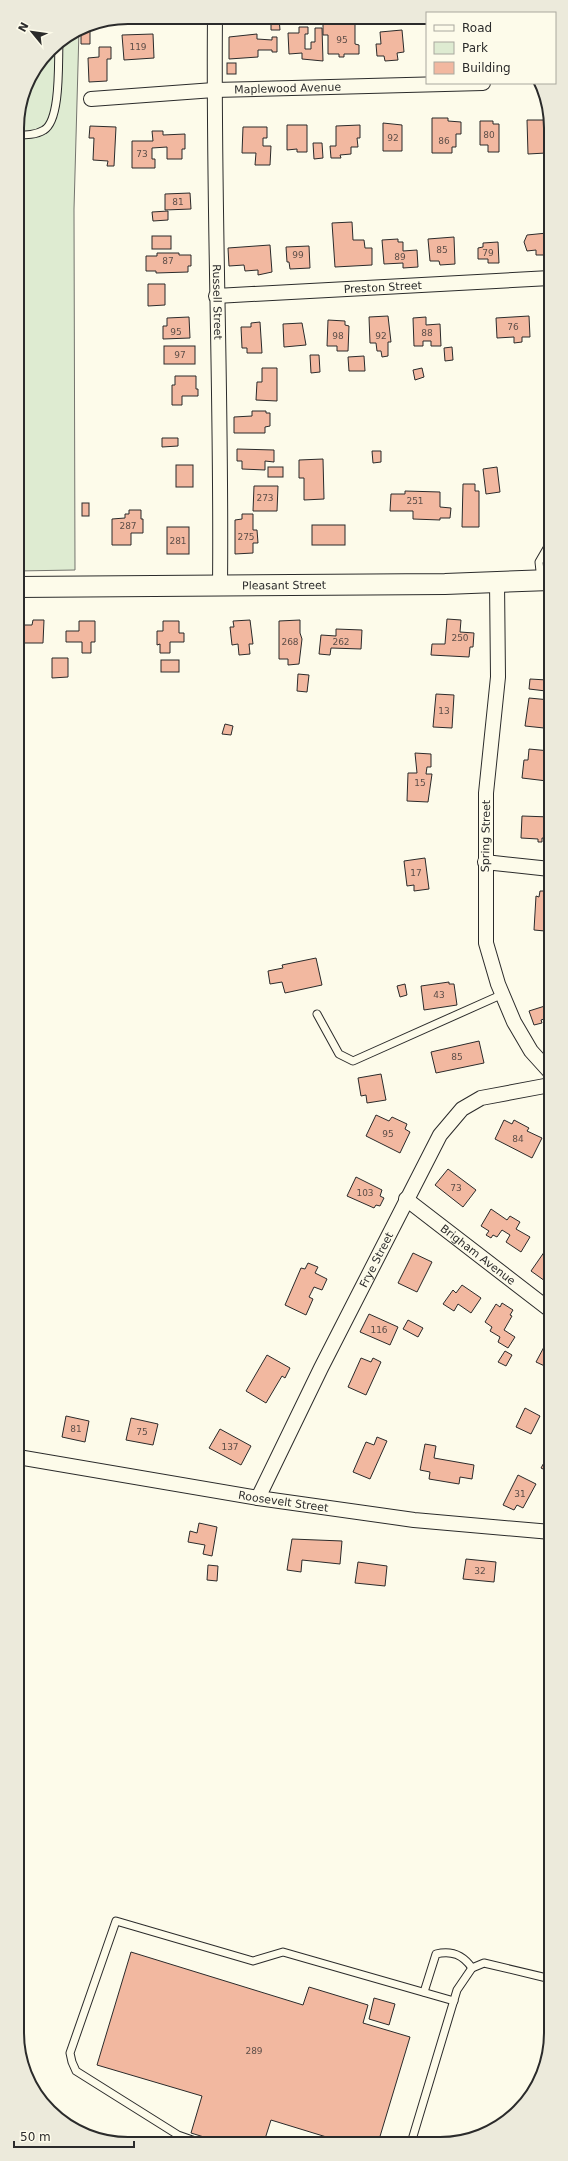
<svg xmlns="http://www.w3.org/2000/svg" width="568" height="2161" font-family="'DejaVu Sans',sans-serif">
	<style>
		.green { fill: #deebd1; stroke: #74746e }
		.building { fill: #f2b8a0; stroke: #2b2b2b }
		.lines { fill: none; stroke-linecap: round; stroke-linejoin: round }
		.lane-casing { stroke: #2b2b2b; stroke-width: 9 }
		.street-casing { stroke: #2b2b2b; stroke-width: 16 }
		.secondary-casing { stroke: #2b2b2b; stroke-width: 22 }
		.lane { stroke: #fdfbea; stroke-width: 7 }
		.street { stroke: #fdfbea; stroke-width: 14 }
		.secondary { stroke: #fdfbea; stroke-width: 20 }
		.labels { text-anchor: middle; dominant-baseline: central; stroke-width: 3; stroke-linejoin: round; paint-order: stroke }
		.number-label { font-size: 9px; fill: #5d4e48 }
		.street-label { font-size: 11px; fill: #2b2b2b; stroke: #fdfbea }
		.rim { fill: none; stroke: #2b2b2b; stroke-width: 2 }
	</style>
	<rect width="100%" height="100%" fill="#fdfbea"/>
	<polygon class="green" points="79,30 74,209 75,570 17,571 17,121 26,85 50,49"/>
	<g class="building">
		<polygon points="271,18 279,18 280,30 271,30"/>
		<polygon points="323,24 355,24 355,44 359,45 359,54 344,54 344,57 339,57 339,54 328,54 328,35 323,35"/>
		<polygon points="86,25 90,25 90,44 81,44 81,29"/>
		<polygon points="299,27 308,27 308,34 305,34 305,49 311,49 311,42 315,42 315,28 322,28 323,61 302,59 302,53 289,54 288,33 299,33"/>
		<polygon points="402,30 404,52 397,53 398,60 385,61 384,56 377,56 376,44 381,44 380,32"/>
		<polygon points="153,34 154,58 124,60 122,35"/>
		<polygon points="257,34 257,39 272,40 272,37 277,37 277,52 272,52 272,50 258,50 258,57 229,59 229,37"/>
		<polygon points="99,47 111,47 111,59 107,59 107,81 89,82 88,58 99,57"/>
		<rect x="227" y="63" width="9" height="11"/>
		<polygon points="432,118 448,118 448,121 461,122 461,134 456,134 456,147 452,147 452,153 432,153"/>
		<polygon points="527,120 548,120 549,141 546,141 546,153 528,154"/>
		<polygon points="480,121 493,121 493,124 499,124 499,152 488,152 488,145 480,145"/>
		<polygon points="383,123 402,125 402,151 383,151"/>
		<polygon points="287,125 307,125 307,152 297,152 297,149 287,150"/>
		<polygon points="360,125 360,138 357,138 358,147 351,147 351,154 340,155 341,158 331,158 330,146 336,146 336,126"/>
		<polygon points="90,126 116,127 114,166 107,166 108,161 93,160 94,138 89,138"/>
		<polygon points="243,127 267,127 267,138 263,138 263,146 271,146 270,165 255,165 256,153 242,153"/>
		<polygon points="152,131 163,131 163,135 185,134 185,149 182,149 182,159 167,159 167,147 152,148 152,159 155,159 155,168 132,168 132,141 153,141"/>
		<polygon points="313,143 322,143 323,158 314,159"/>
		<polygon points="190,193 191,209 165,210 165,194"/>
		<polygon points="168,211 168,220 153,221 152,212"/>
		<polygon points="352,222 353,240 364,240 365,248 372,248 372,265 335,267 332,223"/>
		<polygon points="547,233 549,255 536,255 536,250 527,251 524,242 527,235"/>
		<rect x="152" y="236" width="19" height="13"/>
		<polygon points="454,237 455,264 440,265 439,261 430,261 428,239"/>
		<polygon points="398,239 398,242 403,242 403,251 417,250 418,267 403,268 403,263 384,264 382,240"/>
		<polygon points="498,242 499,263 488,263 488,259 478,259 478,248 483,247 483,243"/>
		<polygon points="270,245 272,272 258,275 258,270 245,271 244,265 229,266 228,248"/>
		<polygon points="309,246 310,268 290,269 289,262 287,262 286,247"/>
		<polygon points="157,253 179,253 179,255 191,255 191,266 188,266 188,272 156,273 156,271 146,271 146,256 157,256"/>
		<polygon points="148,284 165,284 165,305 148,306"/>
		<polygon points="388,316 391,342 388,342 388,356 382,357 381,351 377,351 376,343 370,343 369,317"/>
		<polygon points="529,316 530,337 522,337 522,342 514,343 514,337 497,338 496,318"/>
		<polygon points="189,317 190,338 163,339 163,326 167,326 167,318"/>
		<polygon points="426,317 426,325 440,324 441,346 431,346 431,341 423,341 423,346 414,346 413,318"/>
		<polygon points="328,320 345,321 345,325 349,326 348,351 337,351 337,346 327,346"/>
		<polygon points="260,322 262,353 247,353 247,348 242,348 241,327 251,327 251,323"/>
		<polygon points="302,323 306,345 284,347 283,324"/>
		<rect x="164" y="346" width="31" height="18"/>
		<polygon points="452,347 453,360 445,361 444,348"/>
		<polygon points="310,355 319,355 320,372 311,373"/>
		<polygon points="364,356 365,371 349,371 348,357"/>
		<polygon points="262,368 277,368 277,401 256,400 257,382 262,382"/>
		<polygon points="422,368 424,377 415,380 413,370"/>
		<polygon points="175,376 196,376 196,389 198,389 198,396 182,396 182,405 172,405 172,385 175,385"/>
		<polygon points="252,411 266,411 266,413 270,413 270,426 265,427 265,433 234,433 234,417 252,416"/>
		<polygon points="162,438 178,438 178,446 162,447"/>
		<polygon points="237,449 274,450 274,462 265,461 265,470 242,469 242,461 237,461"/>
		<polygon points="372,451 381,451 381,462 373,463"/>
		<polygon points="323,459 324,499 304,500 304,478 299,478 299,460"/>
		<rect x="176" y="465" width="17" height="22"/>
		<rect x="268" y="467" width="15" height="10"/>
		<polygon points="497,467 500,492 486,494 483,469"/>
		<polygon points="463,484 475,484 475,491 479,491 479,527 462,527"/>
		<polygon points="254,486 278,486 277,511 253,511"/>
		<polygon points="405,491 440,492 440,507 451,508 450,518 440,518 440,520 413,519 413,511 390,511 391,494 405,494"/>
		<rect x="82" y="503" width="7" height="13"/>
		<polygon points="129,510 141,510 141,519 143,519 143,533 131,533 131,545 112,545 112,519 125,518 125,514 129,514"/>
		<polygon points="242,514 253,514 253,530 257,530 258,543 253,543 253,553 235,554 235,520 242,519"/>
		<rect x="312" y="525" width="33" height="20"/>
		<rect x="167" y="527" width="22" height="27"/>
		<polygon points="447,619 461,620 460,632 474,633 473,647 470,647 469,657 431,655 432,644 445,644"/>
		<polygon points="33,620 44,620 43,643 23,643 23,654 17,654 17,625 32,625"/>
		<polygon points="250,620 253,644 249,644 250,654 239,655 238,644 232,645 230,627 234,627 233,621"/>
		<polygon points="300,620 300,633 302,639 299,664 288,665 288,659 279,659 279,621"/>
		<polygon points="79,621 95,621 95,642 91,642 91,653 82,653 82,642 66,642 66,631 79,631"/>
		<polygon points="163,621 179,621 179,633 184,633 184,642 170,642 170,653 160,653 160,644 157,645 157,631 163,631"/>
		<polygon points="336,629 362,630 361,649 331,648 330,655 319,654 321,635 336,636"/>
		<polygon points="52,658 68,658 68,677 52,678"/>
		<rect x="161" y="660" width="18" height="12"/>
		<polygon points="298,674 309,675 307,692 297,691"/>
		<polygon points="530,679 547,680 546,691 529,689"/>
		<polygon points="436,694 454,695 452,728 433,727"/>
		<polygon points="529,698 550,700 550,731 544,731 544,728 525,726"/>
		<polygon points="225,724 233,726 231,735 222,734"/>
		<polygon points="529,749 550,751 547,781 522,778 524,760 528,760"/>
		<polygon points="415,753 431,754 431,767 427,767 426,774 432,774 428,802 407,801 408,773 417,773"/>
		<polygon points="522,816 550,817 550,839 542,838 542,842 538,842 538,839 521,838"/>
		<polygon points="425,858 429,889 414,891 414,885 407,886 404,861"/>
		<polygon points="540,891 550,891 550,936 544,936 545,931 534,930 536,896 539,897"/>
		<polygon points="316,958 322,985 285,993 282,982 270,984 268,971 283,968 282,965"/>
		<polygon points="449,982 449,984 454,984 457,1005 424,1010 421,986"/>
		<polygon points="405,984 407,995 400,997 397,986"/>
		<polygon points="548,1005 550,1007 550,1017 541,1020 542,1023 534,1025 529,1011"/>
		<polygon points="479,1041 484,1063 436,1073 431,1052"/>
		<polygon points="381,1074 386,1100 367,1103 366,1095 361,1096 358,1078"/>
		<polygon points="376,1115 389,1121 392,1117 407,1124 405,1129 410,1132 400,1153 366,1136"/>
		<polygon points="504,1120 512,1124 514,1120 529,1128 527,1131 542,1138 532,1158 495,1139"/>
		<polygon points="448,1169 476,1190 463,1207 435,1185"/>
		<polygon points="356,1177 382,1190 380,1196 384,1198 380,1206 376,1205 374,1208 347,1196"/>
		<polygon points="491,1209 507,1220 510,1216 520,1222 516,1229 530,1237 521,1252 506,1242 510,1235 502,1230 497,1237 493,1235 491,1238 486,1235 489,1231 481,1226"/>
		<polygon points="547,1248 550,1251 550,1274 545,1281 531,1271"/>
		<polygon points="413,1253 432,1262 417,1292 398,1283"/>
		<polygon points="308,1263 318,1267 315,1273 327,1279 322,1290 314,1287 309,1297 313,1299 306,1315 285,1305 301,1268 305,1269"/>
		<polygon points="462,1285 481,1298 471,1313 458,1304 454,1311 443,1304 453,1290 456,1293"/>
		<polygon points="502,1303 513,1310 510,1315 512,1316 504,1330 515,1337 508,1348 498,1342 500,1337 490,1331 492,1327 485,1322 496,1304 500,1307"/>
		<polygon points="369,1314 398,1327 390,1345 360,1332"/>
		<polygon points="408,1320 423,1328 418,1337 403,1329"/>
		<polygon points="545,1345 551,1348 551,1377 546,1375 549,1368 536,1362"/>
		<polygon points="505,1351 512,1355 506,1366 498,1362"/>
		<polygon points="267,1355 290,1368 285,1378 282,1376 266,1403 246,1391"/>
		<polygon points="361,1358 371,1362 373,1358 381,1362 366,1395 348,1387"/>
		<polygon points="525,1408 540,1416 531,1434 516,1427"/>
		<polygon points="66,1416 89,1421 85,1442 62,1437"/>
		<polygon points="131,1418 158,1424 153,1445 126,1440"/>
		<polygon points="220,1429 251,1446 241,1465 209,1448"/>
		<polygon points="377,1437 387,1441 370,1479 353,1472 366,1442 374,1445"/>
		<polygon points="425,1444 436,1446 434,1458 474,1465 472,1479 460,1477 459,1484 429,1479 430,1472 420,1470"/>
		<polygon points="550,1452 551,1452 551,1473 541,1468"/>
		<polygon points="518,1475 536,1484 523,1508 517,1505 514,1510 503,1505"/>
		<polygon points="199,1523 217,1527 212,1556 203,1554 205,1545 188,1542 190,1531 197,1533"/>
		<polygon points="292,1539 342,1541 340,1564 302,1560 301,1572 287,1570"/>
		<polygon points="466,1559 496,1562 494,1582 463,1579"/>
		<polygon points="358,1562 387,1566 385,1586 355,1583"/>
		<polygon points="208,1565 218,1566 217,1581 207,1580"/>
		<polygon points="131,1952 303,2005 309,1987 368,2005 363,2023 410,2037 378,2143 346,2143 271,2120 264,2142 220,2142 191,2133 202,2096 97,2065"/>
		<polygon points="374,1998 395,2004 389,2025 369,2019"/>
	</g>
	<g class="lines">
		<defs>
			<g id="lane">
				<path d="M17,135c9,0 19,0 27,-5 17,-10 14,-68 15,-87"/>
				<polyline points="541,580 539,562 550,543"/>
				<polyline points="317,1014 339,1054 353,1061 503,994"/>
				<path d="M424,1992l12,-38c16,-4 27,1 36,14"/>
				<polyline points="198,2142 178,2135 76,2071 72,2062 70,2053 116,1921 253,1961 283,1952 454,2001"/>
				<polyline points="411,2143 457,1990 472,1968 484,1963 551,1979"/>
			</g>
			<g id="street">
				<path id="s1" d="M215,18c-2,189 7,378 5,568"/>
				<path id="s2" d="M91,99l123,-9 269,-7"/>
				<path id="s3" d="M216,296l334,-18"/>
				<polyline points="497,582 498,677 486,793 486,943 498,984 514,1022 531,1051 550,1072"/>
				<polyline points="485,862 550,869"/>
				<path id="s4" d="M406,1199l144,111"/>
				<path id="s5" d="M18,1457l240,41 156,22 137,12"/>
				<path id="s6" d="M258,1498l63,-130 119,-233 22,-26 19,-11 69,-13"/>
			</g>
			<g id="secondary">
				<path id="s7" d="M17,587l428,-3 105,-4"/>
			</g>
		</defs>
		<use href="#lane" class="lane-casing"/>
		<use href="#street" class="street-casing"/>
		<use href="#secondary" class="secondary-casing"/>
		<use href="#lane" class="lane"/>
		<use href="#street" class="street"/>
		<use href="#secondary" class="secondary"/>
	</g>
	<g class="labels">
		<g class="number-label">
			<text x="342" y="40">95</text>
			<text x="138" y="47">119</text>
			<text x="489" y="135">80</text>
			<text x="393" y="138">92</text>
			<text x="444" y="141">86</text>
			<text x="142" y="154">73</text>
			<text x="178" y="202">81</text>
			<text x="442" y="250">85</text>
			<text x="488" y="253">79</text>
			<text x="298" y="255">99</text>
			<text x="400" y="257">89</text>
			<text x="168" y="261">87</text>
			<text x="513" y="327">76</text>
			<text x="176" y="332">95</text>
			<text x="427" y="333">88</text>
			<text x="338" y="336">98</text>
			<text x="381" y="336">92</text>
			<text x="180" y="355">97</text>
			<text x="265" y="498">273</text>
			<text x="415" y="501">251</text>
			<text x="128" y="526">287</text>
			<text x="246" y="537">275</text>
			<text x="178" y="541">281</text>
			<text x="460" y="638">250</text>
			<text x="290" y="642">268</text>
			<text x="341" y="642">262</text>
			<text x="444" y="711">13</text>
			<text x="420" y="783">15</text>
			<text x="416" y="873">17</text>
			<text x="439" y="995">43</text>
			<text x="457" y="1057">85</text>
			<text x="388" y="1134">95</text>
			<text x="518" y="1139">84</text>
			<text x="456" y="1188">73</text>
			<text x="365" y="1193">103</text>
			<text x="379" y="1330">116</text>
			<text x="76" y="1429">81</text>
			<text x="142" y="1432">75</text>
			<text x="230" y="1447">137</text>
			<text x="520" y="1494">31</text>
			<text x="480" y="1571">32</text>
			<text x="254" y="2051">289</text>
		</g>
		<g class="street-label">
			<text stroke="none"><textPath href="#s2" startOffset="197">Maplewood Avenue</textPath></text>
			<text stroke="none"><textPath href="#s3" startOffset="167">Preston Street</textPath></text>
			<text stroke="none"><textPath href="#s1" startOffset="284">Russell Street</textPath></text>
			<text stroke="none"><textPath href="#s7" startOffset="267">Pleasant Street</textPath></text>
			<text transform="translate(486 836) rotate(-89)">Spring Street</text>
			<text stroke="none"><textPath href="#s4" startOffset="91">Brigham Avenue</textPath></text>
			<text stroke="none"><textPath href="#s6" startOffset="266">Frye Street</textPath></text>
			<text stroke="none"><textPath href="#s5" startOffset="269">Roosevelt Street</textPath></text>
		</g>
	</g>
	<path d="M0 0H568V2161H0ZM128 24H440A104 104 0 0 1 544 128V2033A104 104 0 0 1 440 2137H128A104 104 0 0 1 24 2033V128A104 104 0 0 1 128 24Z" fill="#eceadb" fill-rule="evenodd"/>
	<path class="rim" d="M128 24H440A104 104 0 0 1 544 128V2033A104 104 0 0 1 440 2137H128A104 104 0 0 1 24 2033V128A104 104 0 0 1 128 24Z"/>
	<rect x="426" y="12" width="130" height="72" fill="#fdfbea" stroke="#a9a89e"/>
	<rect x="434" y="25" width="20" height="6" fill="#fdfbea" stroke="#a9a89e"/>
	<text x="462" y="32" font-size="12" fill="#2b2b2b">Road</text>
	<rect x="434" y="42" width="20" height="12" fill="#deebd1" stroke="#a9a89e"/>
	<text x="462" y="52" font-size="12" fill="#2b2b2b">Park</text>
	<rect x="434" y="62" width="20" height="12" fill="#f2b8a0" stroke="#a9a89e"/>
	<text x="462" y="72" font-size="12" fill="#2b2b2b">Building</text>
	<g transform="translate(32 32) rotate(299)" stroke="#fdfbea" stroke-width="3" paint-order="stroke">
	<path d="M0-3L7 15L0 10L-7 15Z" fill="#2b2b2b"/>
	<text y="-6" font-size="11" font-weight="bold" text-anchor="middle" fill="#2b2b2b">N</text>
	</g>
	<path d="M14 2141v6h120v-6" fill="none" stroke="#2b2b2b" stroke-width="2"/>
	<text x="20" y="2141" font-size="12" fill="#2b2b2b" stroke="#fdfbea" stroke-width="3" paint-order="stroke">50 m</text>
</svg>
